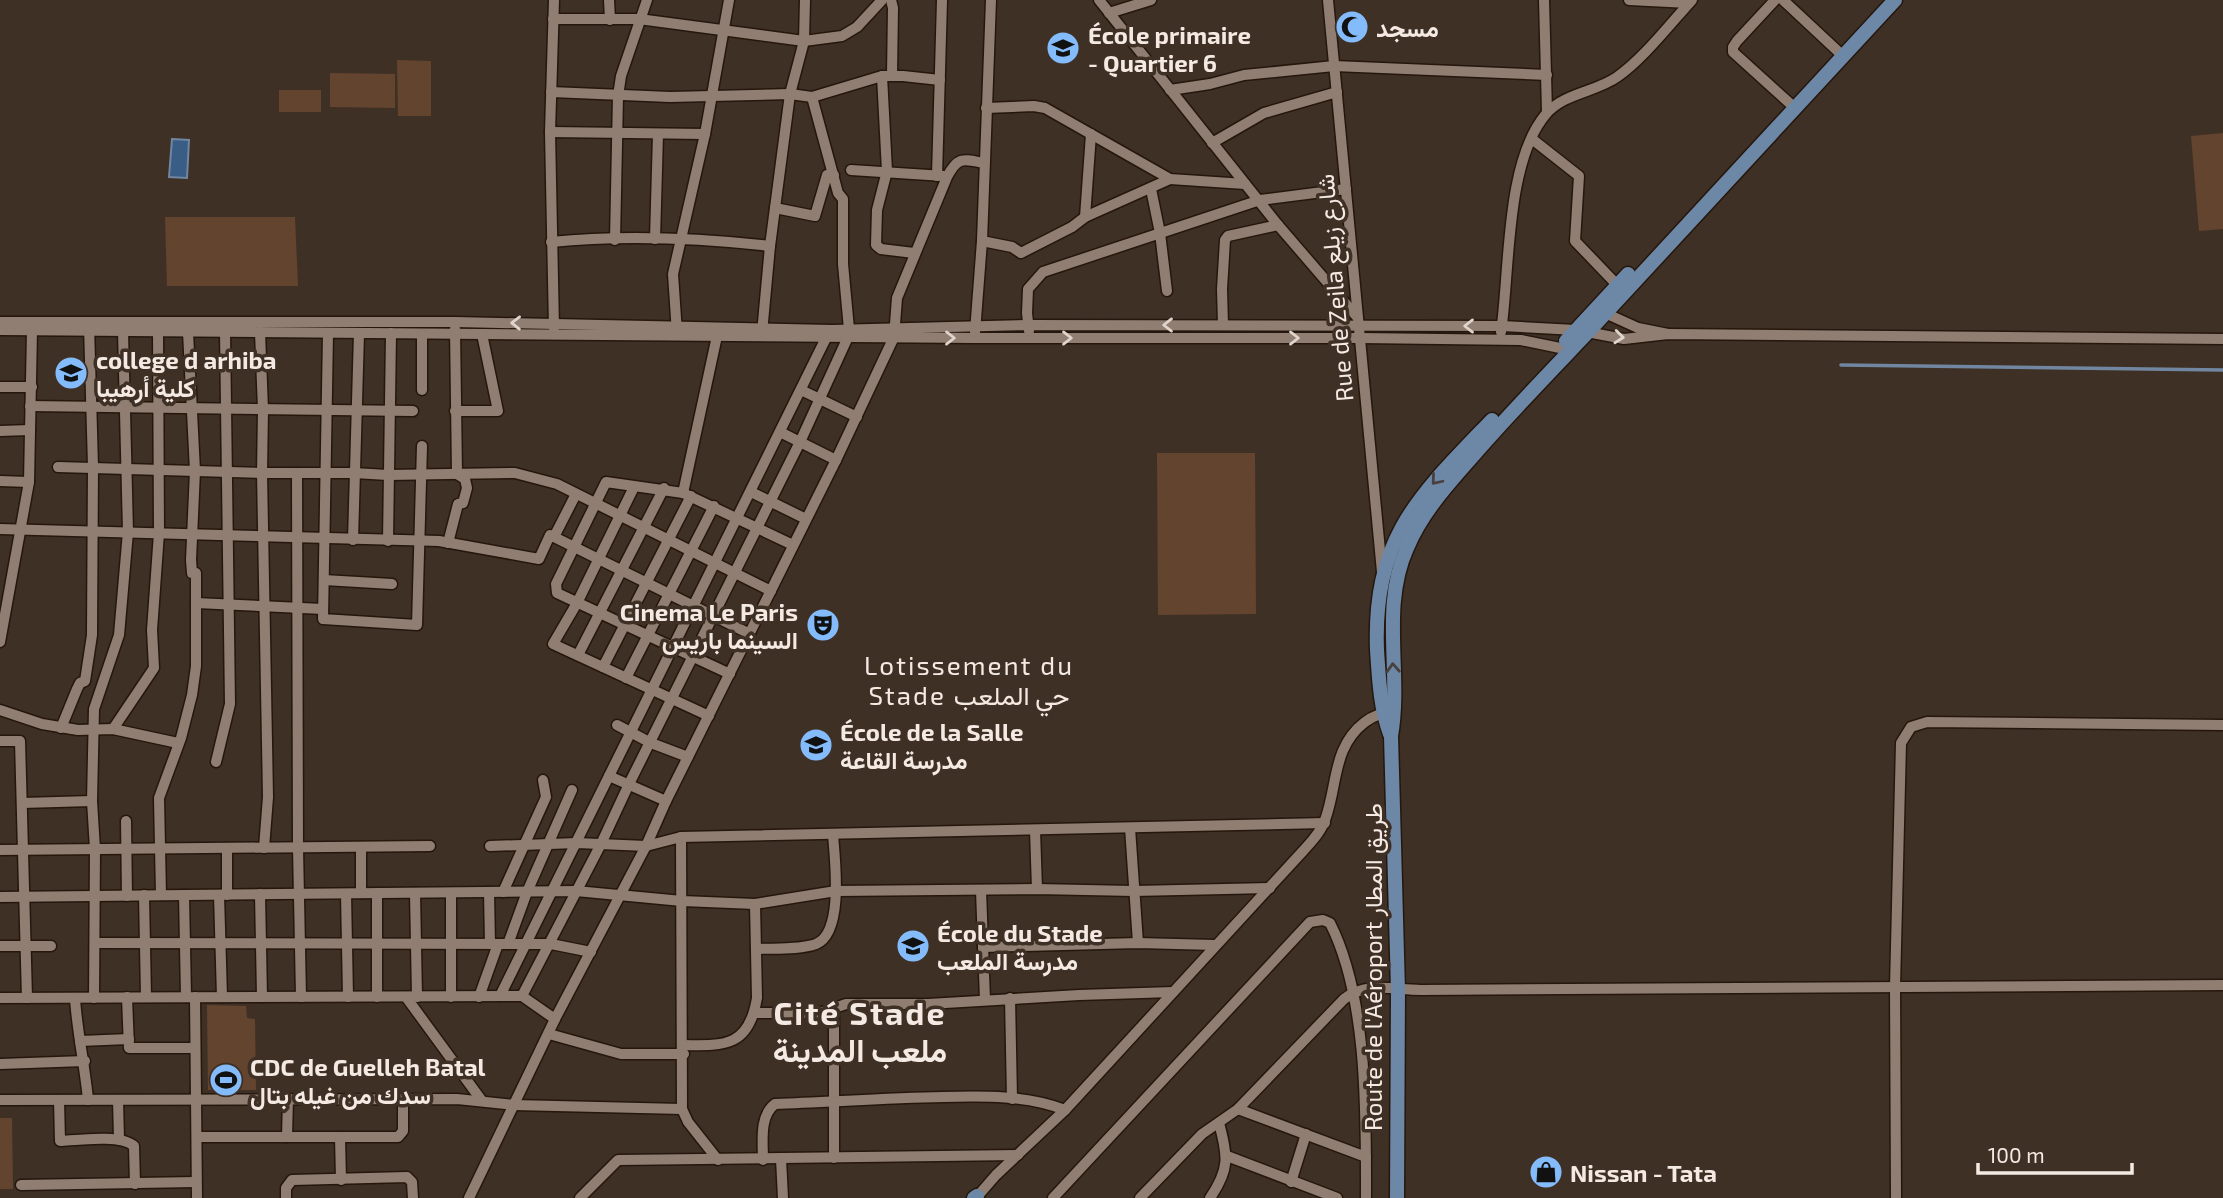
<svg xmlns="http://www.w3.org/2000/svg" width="2223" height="1198" font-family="'Exo 2',Vazirmatn,sans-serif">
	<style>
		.green { fill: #63442e }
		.water { fill: #395d85; stroke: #7187a1; stroke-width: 2 }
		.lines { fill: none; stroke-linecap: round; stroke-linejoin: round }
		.stream { stroke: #7187a1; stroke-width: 3.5 }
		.minor-casing { stroke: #25170d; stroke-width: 13 }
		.major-casing { stroke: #25170d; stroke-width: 17 }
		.minor { stroke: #8f7e71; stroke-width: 10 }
		.major { stroke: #6d87a6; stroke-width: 14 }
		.oneway { stroke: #e0d4cc }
		.oneway2 { stroke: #48413f }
		.labels { text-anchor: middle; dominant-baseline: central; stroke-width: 7; stroke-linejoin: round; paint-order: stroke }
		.poi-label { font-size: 24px; font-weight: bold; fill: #f4eae3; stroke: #3f3025; text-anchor: start }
		.street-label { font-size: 24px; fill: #f4eae3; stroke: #3f3025 }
		.neighbourhood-label { font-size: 26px; letter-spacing: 2px; fill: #f4eae3; stroke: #3f3025 }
		.district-label { font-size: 32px; font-weight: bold; letter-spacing: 2px; fill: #f4eae3; stroke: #3f3025 }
	</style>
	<rect width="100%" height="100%" fill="#3f3025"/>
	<g class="green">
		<polygon points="397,60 431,61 431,116 398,116"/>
		<polygon points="330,73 395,74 395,108 330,107"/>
		<rect x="279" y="90" width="42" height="22"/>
		<polygon points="2223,133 2223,229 2199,231 2191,136"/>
		<polygon points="165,217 295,217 298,286 167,286"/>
		<polygon points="1157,453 1255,453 1256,614 1158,615"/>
		<polygon points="207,1005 246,1006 247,1018 255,1019 256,1090 208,1090"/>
		<polygon points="0,1118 12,1118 13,1189 0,1189"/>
	</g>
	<polygon class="water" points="172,139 189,140 187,178 169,177"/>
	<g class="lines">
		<polyline class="stream" points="1841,365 2223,370"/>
		<defs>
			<g id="minor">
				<polyline points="609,0 610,20"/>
				<polyline points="891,0 893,8 892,75"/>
				<polyline points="1099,0 1278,225 1358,318"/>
				<polyline points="1328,0 1382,572"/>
				<polyline points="1544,0 1547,112"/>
				<polyline points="1629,0 1689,3"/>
				<polyline points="1775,0 1737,41 1733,47 1733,52 1795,108"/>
				<polyline points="1783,0 1843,56"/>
				<polyline points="1109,13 1151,0"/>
				<polyline points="553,19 639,19 804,41 842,36 857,27 882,0"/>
				<polyline points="882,76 887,171 877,210 876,245 881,249 914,253"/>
				<polyline points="1170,90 1210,84 1244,75 1334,66 1547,75"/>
				<polyline points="551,92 670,97 790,94 812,97 882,76 903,76 940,80"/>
				<polyline points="812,97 838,193 843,199 843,264 849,329"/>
				<polyline points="986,108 1034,106 1045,108 1170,179 1245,184"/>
				<polyline points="550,132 705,134"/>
				<polyline points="1532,139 1579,176 1575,241 1622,290"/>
				<polyline points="1212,143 1264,113 1337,92"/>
				<polyline points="851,170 944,176"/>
				<polyline points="937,176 942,0"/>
				<polyline points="1151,189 1160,233 1167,291"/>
				<polyline points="775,208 815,216 827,175 834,175"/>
				<polyline points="1085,217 1091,134"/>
				<polyline points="655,239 658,134"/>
				<polyline points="615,240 618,96 621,76 647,0"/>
				<polyline points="982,241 1012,247 1021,253 1072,227 1085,217 1170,179"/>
				<path d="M551,242c72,-7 147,-4 219,4"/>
				<polyline points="1599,314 1605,313 1638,328 1668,334"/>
				<polyline points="0,322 455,322 832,330 1028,325 1502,326 1576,330 1579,340 1560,348 1521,340 1360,338 974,338 0,330"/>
				<polyline points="1223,325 1222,289 1225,240 1228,236 1278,225"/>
				<polyline points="554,328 550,132 554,0"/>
				<polyline points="1587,328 1587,332 1624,339 1668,334 2223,339"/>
				<polyline points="1029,331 1027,313 1028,289 1043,272 1260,200 1346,189"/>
				<polyline points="260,332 263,410 262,473 268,797 264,848"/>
				<polyline points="975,332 982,241 991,0"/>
				<path d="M1501,332c9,-60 4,-170 45,-218 18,-21 50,-22 71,-37 26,-18 53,-53 75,-77"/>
				<polyline points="328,333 323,619 417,625 422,446"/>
				<polyline points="677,333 673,274 705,134 729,0"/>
				<polyline points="762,333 770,246 790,94 804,41 805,0"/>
				<polyline points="0,387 32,387"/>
				<polyline points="422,390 422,334"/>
				<polyline points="801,390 857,417"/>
				<polyline points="30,406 413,411"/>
				<polyline points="455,411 498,411 482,334"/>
				<polyline points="0,431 30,430"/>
				<polyline points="780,432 836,460"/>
				<polyline points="58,467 262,473 354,473 388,475 515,473 557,484 771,591"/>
				<polyline points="297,473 298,848 301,997"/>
				<polyline points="0,481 29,482"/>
				<polyline points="634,487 577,603 553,644 709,716"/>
				<polyline points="751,492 806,519"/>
				<polyline points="683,493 717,336"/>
				<polyline points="0,529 439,541 539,559 550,535 750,634"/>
				<polyline points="554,537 576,494"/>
				<polyline points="353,540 359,333"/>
				<polyline points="388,541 391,333"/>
				<polyline points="448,543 458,504 463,503 467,488 465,479 457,474 455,329"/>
				<polyline points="324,580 392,584"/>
				<polyline points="196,603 323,609"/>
				<polyline points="0,642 29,482 32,330"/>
				<polyline points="578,655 664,488"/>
				<polyline points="603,667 691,496"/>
				<polyline points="730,674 557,593 556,584 606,482 683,493 793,545"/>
				<polyline points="626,678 714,506"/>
				<polyline points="0,710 42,724 78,730 113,729 178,743"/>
				<polyline points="617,725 651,743 688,757"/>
				<polyline points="61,728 77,689 80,683 85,681 92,635 93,467 89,325"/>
				<polyline points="113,729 154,668 152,630 159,533 158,331"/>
				<polyline points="0,741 20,741 27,998"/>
				<polyline points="216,762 230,704 225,332"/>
				<polyline points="609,776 666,801"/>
				<polyline points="22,803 92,801"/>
				<polyline points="126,821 127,896"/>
				<polyline points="1130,828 1138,943"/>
				<polyline points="1035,830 1037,889"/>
				<polyline points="681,837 682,1109 688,1122 718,1160"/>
				<polyline points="490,846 577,843 646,846 681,837 1325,823"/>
				<polyline points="0,850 430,846"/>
				<polyline points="981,890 985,1000"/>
				<polyline points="489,892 490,944"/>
				<polyline points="503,892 546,797 543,780"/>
				<polyline points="361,893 361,847"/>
				<polyline points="377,893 377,997"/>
				<polyline points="415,893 417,997"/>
				<polyline points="451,893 451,997"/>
				<polyline points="260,894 262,997"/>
				<polyline points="346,894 348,997"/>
				<polyline points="144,895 146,997"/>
				<polyline points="161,895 159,798 181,738 192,695 196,666 196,573 192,573 191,560 195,471 188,332"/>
				<polyline points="184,895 186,997"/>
				<polyline points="219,895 222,997"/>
				<polyline points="227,895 227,848"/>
				<polyline points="0,897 576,891 682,901 755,904 836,891 1037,889 1134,891 1270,888"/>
				<polyline points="95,943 551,944 591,952"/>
				<polyline points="508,944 527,892 572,790"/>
				<polyline points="0,946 51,946"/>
				<polyline points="983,947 1138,943 1215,945"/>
				<path d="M756,949c19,-1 43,1 60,-5 28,-11 19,-84 17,-109"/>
				<polyline points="500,996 828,334"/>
				<polyline points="522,996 601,844 629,784 800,442 848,337"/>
				<polyline points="127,997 129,1048 195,1048"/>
				<polyline points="195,997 197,1198"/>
				<polyline points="406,997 482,1101"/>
				<polyline points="479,997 498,944"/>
				<polyline points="0,998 522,996 555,1019"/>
				<path d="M75,998c2,34 10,68 13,102"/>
				<polyline points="94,998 95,849 92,801 94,709 119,635 128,532 123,331"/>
				<polyline points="1010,998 1012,1099"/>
				<polyline points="754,1013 810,1013 823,1012 846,1004 928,1004 1079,995 1173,992"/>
				<polyline points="549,1034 621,1054 684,1054"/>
				<polyline points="80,1041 129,1039"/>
				<path d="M684,1045c42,1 65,1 73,-47l-2,-94"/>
				<polyline points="0,1064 85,1061"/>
				<polyline points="0,1100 457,1099 514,1105 682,1109"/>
				<path d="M59,1100l1,41c18,-1 61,-7 74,5l1,38"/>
				<polyline points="118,1100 119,1139"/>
				<polyline points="1238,1109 1366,1157"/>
				<polyline points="197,1137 398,1137 403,1131 403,1099"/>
				<polyline points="287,1137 288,1098"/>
				<polyline points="340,1137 341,1180"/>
				<polyline points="1227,1156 1337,1198"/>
				<polyline points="834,1158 834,1008"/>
				<polyline points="781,1159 783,1198"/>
				<path d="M763,1160c0,-18 -4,-44 12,-56 56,-2 111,-6 168,-7 40,-1 84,-2 122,13"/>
				<polyline points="1291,1182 1306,1134"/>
				<polyline points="21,1185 196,1182"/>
				<polyline points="286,1198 286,1188 292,1180 407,1177 412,1182 413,1198"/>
				<path d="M469,1198l86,-179 91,-173 20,-45 170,-341 58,-123 3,-39 50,-121c11,-21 16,-18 37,-14"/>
				<polyline points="580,1198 618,1160 1018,1155"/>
				<path d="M976,1198l20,-23 69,-65 238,-259c8,-9 18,-19 22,-31 13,-35 7,-73 40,-98 8,-6 15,-9 25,-9"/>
				<path d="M1053,1198l257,-276 13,-2 7,3c38,75 36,191 36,275"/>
				<path d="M1140,1198l62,-64 36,-25 106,-110c23,-18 49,-9 77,-9l802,-5"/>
				<path d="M1210,1198c20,-29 18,-42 9,-75"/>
				<polyline points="1896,1198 1895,987 1901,743 1911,727 1927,722 2223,725"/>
			</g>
			<g id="major">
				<polyline points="1566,341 1628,274"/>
				<path d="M1390,734c-10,-27 -11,-55 -13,-84 -4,-113 42,-154 115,-230"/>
				<polyline points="974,1198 977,1196"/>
				<path d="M1397,1198l1,-208 -7,-254c11,-63 -11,-128 16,-188 14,-34 40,-63 64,-90 38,-44 79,-86 119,-128 102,-109 203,-220 305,-330"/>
			</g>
		</defs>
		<use href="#minor" class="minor-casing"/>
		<use href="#major" class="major-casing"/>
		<use href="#minor" class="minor"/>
		<use href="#major" class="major"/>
	</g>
	<defs><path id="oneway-chevron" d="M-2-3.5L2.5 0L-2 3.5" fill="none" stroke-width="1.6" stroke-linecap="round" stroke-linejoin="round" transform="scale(1.75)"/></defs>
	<g class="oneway">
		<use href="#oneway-chevron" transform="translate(516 323) rotate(-179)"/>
		<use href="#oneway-chevron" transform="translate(1168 325) rotate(-180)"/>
		<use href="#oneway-chevron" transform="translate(1469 326) rotate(-180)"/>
		<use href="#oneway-chevron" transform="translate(1619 337) rotate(6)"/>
		<use href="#oneway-chevron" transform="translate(950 338)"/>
		<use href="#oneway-chevron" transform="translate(1067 338)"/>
		<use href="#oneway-chevron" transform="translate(1294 338)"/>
	</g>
	<g class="oneway2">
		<use href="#oneway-chevron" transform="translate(1436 480) rotate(130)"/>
		<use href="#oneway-chevron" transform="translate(1393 668) rotate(-93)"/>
	</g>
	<defs>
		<symbol id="mosque-disc" viewBox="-11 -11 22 22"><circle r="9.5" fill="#84bcfb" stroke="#3f3025"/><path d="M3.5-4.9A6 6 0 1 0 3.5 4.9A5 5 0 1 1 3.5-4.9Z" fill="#111"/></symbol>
		<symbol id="school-disc" viewBox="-11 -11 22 22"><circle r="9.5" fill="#84bcfb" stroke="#3f3025"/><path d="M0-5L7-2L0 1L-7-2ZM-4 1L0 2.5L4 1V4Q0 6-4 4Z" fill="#111"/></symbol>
		<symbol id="theatre-disc" viewBox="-11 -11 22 22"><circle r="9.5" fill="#84bcfb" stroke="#3f3025"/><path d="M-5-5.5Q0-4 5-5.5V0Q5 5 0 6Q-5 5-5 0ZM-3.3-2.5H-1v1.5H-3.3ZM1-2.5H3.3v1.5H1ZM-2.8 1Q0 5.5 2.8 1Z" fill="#111"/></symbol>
		<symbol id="stadium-disc" viewBox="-11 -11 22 22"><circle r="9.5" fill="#84bcfb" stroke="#3f3025"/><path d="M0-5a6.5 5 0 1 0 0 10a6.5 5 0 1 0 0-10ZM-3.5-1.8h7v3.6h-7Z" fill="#111"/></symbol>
		<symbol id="shop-disc" viewBox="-11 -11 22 22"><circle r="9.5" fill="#84bcfb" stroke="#3f3025"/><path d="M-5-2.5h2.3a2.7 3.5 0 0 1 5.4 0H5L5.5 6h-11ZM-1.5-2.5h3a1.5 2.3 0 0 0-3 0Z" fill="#111"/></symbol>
	</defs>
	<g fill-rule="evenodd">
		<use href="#mosque-disc" x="1333" y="8" width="38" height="38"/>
		<use href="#school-disc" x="1044" y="29" width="38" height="38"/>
		<use href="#school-disc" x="52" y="354" width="38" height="38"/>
		<use href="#theatre-disc" x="804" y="606" width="38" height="38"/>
		<use href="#school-disc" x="797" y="726" width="38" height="38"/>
		<use href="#school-disc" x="894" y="927" width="38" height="38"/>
		<use href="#stadium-disc" x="207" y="1061" width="38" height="38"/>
		<use href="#shop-disc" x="1527" y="1153" width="38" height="38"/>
	</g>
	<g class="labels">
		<g class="poi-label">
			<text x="1376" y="27">مسجد</text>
			<text x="1088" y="34">École primaire<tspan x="1088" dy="28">- Quartier 6</tspan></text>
			<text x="96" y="359">college d arhiba<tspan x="96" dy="28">كلية أرهيبا</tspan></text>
			<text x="798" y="611" text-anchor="end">Cinema Le Paris<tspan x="798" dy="28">السينما باريس</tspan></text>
			<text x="840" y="731">École de la Salle<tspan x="840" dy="28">مدرسة القاعة</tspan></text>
			<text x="937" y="932">École du Stade<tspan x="937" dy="28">مدرسة الملعب</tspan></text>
			<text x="250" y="1066">CDC de Guelleh Batal<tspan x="250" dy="28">سدك من غيله بتال</tspan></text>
			<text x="1570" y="1172">Nissan - Tata</text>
		</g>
		<g class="street-label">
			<text transform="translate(1334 288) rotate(-95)">Rue de Zeila شارع زيلع</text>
			<text transform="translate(1372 967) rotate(-90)">Route de l'Aéroport طريق المطار</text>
		</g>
		<g class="neighbourhood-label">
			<text x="969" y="664">Lotissement du<tspan x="969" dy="30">Stade حي الملعب</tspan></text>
		</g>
		<g class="district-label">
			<text x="860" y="1012">Cité Stade<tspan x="860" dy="37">ملعب المدينة</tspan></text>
		</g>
	</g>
	<path d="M1978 1163v10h154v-10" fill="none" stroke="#f4eae3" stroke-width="3.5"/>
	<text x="1988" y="1163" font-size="21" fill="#f4eae3" stroke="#3f3025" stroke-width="5" paint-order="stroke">100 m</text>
</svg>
